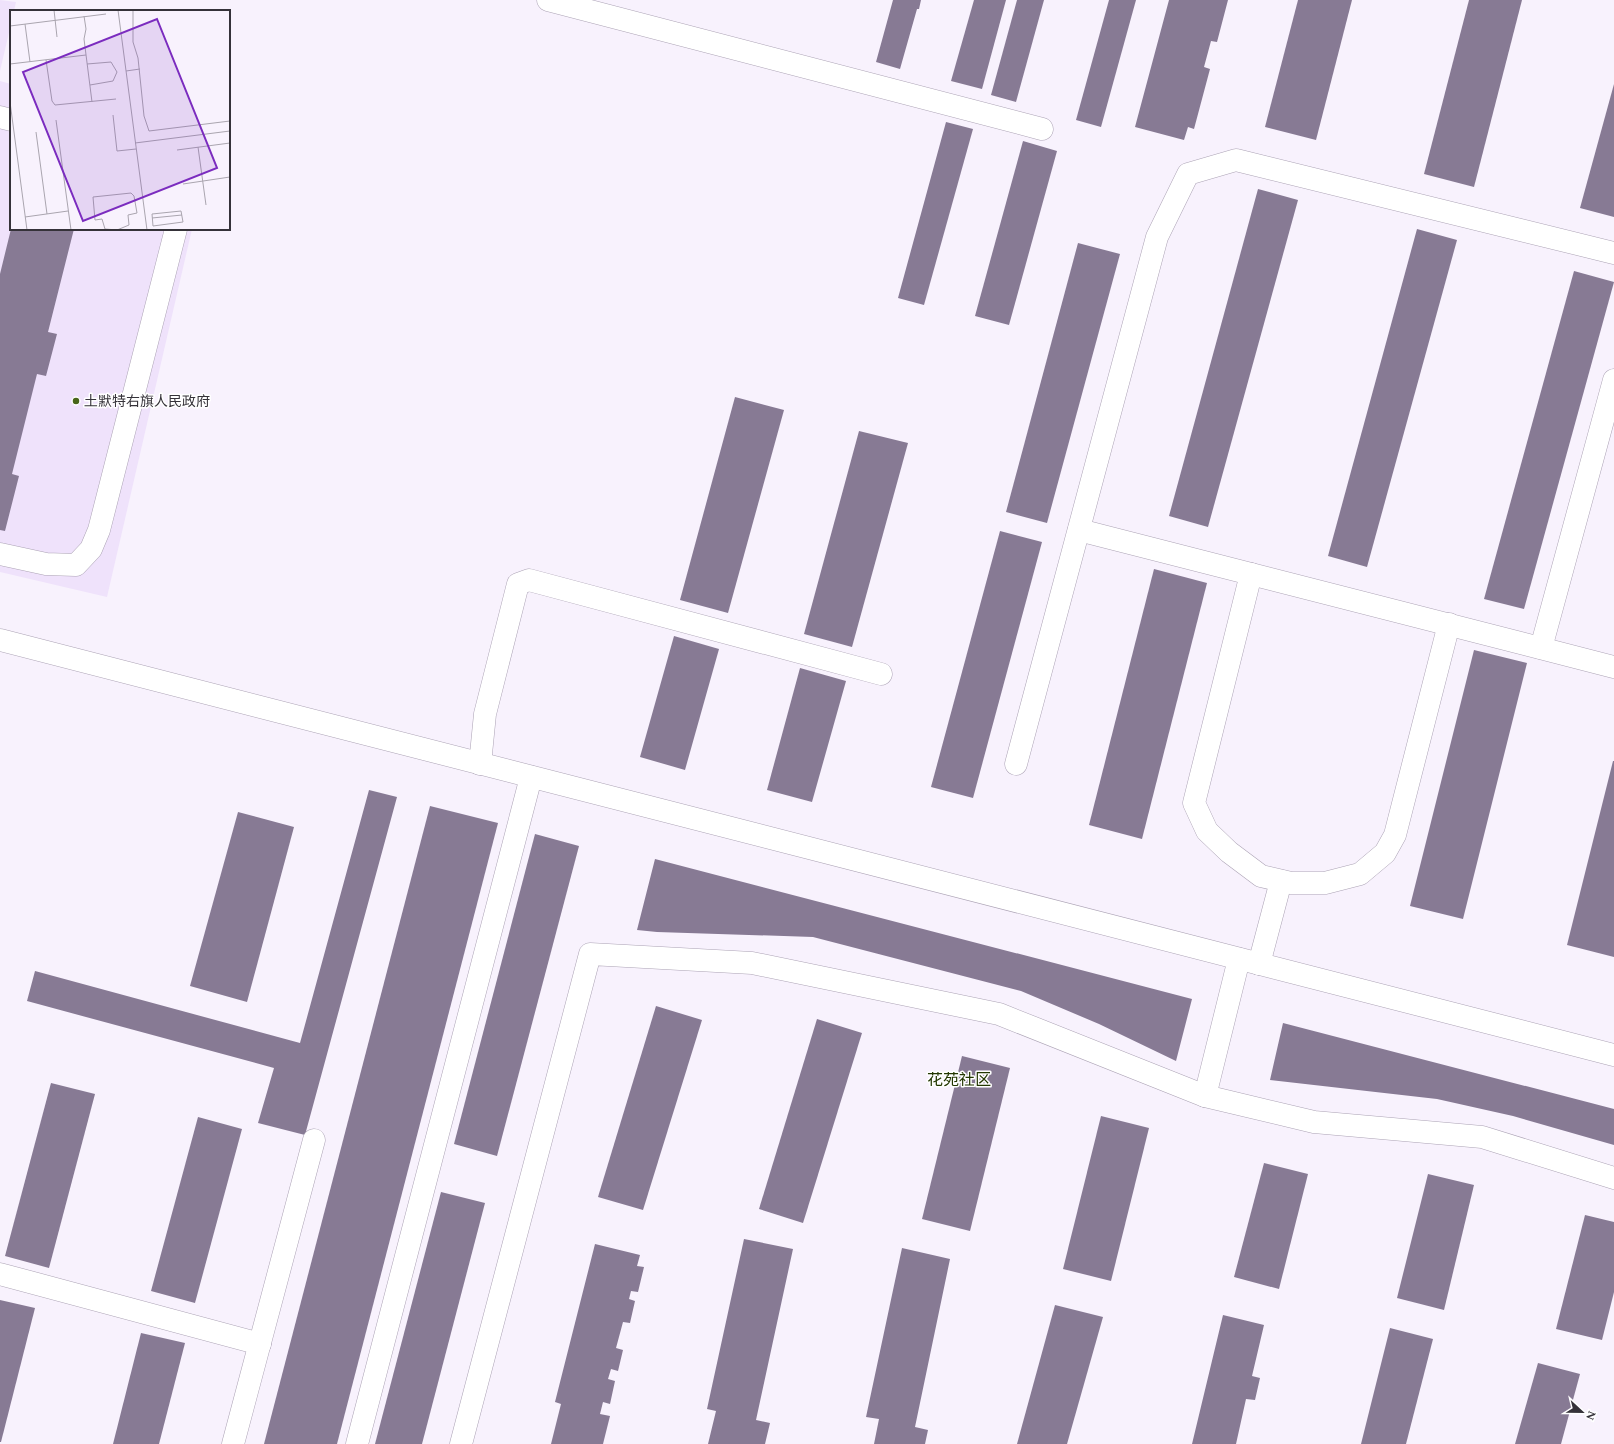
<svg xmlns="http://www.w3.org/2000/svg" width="1614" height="1444" font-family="Spectral,'Noto Sans SC',serif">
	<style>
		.built { fill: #efe2fb }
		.building { fill: #877a94 }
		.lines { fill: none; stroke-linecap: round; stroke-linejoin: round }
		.minor-casing { stroke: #aca3b5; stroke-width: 23 }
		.minor { stroke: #fff; stroke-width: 22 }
		.poi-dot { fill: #476518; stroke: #fff; stroke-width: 1.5 }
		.labels { text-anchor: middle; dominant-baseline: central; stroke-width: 3; stroke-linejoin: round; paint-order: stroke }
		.poi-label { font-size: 14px; fill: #353239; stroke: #fff; text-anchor: start }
		.quarter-label { font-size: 16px; fill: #233701; stroke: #fff }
		.inset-road { fill: none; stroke: #aaa5af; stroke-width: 1 }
		.view { fill: #7b2cbf; fill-opacity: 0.15; stroke: #7b2cbf; stroke-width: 2 }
		.inset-edge { fill: none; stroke: #353239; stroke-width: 2 }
	</style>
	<rect width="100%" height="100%" fill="#f8f2fd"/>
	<g class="built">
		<polygon points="0,0 16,2 14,11 11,11 11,24 0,71"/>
		<polygon points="0,81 11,84 11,229 192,229 107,597 0,572"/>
	</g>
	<g class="building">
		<polygon points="893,0 921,0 919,9 917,9 900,69 876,62"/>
		<polygon points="974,0 1006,0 982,89 951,81"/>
		<polygon points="1017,0 1044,0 1016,102 991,95"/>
		<polygon points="1109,0 1136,0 1101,127 1076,120"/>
		<polygon points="1169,0 1228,0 1217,42 1211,41 1204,67 1210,69 1194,129 1188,127 1184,140 1135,127"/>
		<polygon points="1298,0 1352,0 1316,140 1265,127"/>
		<polygon points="1469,0 1522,0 1474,187 1424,174"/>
		<polygon points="1614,84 1614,217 1580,208"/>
		<polygon points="946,122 973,129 924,305 898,298"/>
		<polygon points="1023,141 1057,151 1009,325 975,316"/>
		<polygon points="1258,189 1298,200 1208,527 1169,516"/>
		<polygon points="11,229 74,229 48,332 57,334 46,376 37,374 12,474 19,476 5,531 0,530 0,274"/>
		<polygon points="1417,229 1457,240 1367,567 1328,556"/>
		<polygon points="1078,243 1120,254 1047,523 1006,512"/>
		<polygon points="1574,271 1614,282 1524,609 1484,599"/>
		<polygon points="735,397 784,410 728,613 680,600"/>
		<polygon points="859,431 908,443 852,647 804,634"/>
		<polygon points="1000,531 1042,542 973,798 931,787"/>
		<polygon points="1154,569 1207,583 1142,839 1089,825"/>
		<polygon points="674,636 719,649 685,770 640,757"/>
		<polygon points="1474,650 1527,663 1463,919 1410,906"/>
		<polygon points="800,668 846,681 812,802 767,790"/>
		<polygon points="1613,761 1614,761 1614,957 1567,945"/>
		<polygon points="369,790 397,797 305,1135 258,1123 274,1068 27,1001 35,971 300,1043"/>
		<polygon points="430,806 498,823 337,1444 264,1444"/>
		<polygon points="238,812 294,827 247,1002 190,986"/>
		<polygon points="535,834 579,846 497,1156 454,1144"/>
		<polygon points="655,859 1192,999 1176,1061 1099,1024 1021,991 813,937 657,932 637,930"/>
		<polygon points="656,1006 702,1020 643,1210 598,1197"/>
		<polygon points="817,1019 862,1033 803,1223 759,1209"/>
		<polygon points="1283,1023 1614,1109 1614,1145 1513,1116 1437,1099 1270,1080"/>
		<polygon points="962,1056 1010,1068 970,1231 922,1219"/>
		<polygon points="51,1083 95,1094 49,1268 5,1256"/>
		<polygon points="1101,1116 1149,1128 1111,1281 1063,1269"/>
		<polygon points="198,1117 242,1129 195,1303 151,1291"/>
		<polygon points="1264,1163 1308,1174 1279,1289 1234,1277"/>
		<polygon points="1428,1174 1474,1185 1444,1310 1397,1298"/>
		<polygon points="441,1192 485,1203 422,1444 375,1444"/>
		<polygon points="1585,1215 1614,1222 1614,1292 1602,1340 1556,1329"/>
		<polygon points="744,1239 793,1249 756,1420 770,1423 765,1444 708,1444 716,1411 707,1409"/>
		<polygon points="595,1244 640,1255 637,1266 644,1267 638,1292 631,1291 629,1299 635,1301 630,1323 623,1322 616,1348 623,1350 618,1371 611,1369 608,1379 615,1381 610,1404 603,1402 600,1414 610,1416 603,1444 551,1444 561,1404 555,1402"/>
		<polygon points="902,1248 950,1259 915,1427 928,1430 925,1444 874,1444 879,1419 866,1417"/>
		<polygon points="0,1300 35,1308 1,1442 0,1442"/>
		<polygon points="1055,1305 1103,1317 1067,1444 1017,1444"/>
		<polygon points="1223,1315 1264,1325 1252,1376 1260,1378 1255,1400 1246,1399 1236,1444 1192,1444"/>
		<polygon points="1390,1328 1433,1339 1406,1444 1361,1444"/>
		<polygon points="141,1333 185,1343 159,1444 113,1444"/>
		<polygon points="1538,1363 1580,1374 1561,1444 1515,1444"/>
	</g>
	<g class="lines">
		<defs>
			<g id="minor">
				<polyline points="548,0 1042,129"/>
				<polyline points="0,117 11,120"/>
				<polyline points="1079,530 1614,667"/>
				<polyline points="0,554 46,564 76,565 91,549 99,530 176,229"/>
				<polyline points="1251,574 1194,803 1207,831 1229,852 1261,876 1291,883 1325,883 1360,874 1385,853 1395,835 1449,624"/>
				<polyline points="0,640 1614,1055"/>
				<polyline points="1541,648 1614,380"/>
				<polyline points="480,764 485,714 518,584 529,580 881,674"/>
				<polyline points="1016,764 1157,237 1188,174 1236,160 1614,253"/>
				<polyline points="1259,964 1281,881"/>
				<polyline points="1205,1096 1239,959"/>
				<polyline points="0,1274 260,1344"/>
				<polyline points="233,1444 314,1140"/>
				<polyline points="357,1444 531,777"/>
				<polyline points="461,1444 590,954 752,963 999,1014 1205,1096 1314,1122 1482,1137 1614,1178"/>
			</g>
		</defs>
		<use href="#minor" class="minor-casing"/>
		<use href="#minor" class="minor"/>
	</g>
	<circle class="poi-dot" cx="76" cy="401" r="4"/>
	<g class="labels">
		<g class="poi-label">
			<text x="84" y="401">土默特右旗人民政府</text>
		</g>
		<g class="quarter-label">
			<text x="959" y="1080">花苑社区</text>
		</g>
	</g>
	<g transform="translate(10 10)">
		<rect width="220" height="220" fill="#f8f2fd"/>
		<path class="inset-road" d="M44,0l3,27M108,0l29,220M123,0v32l5,16 6,58 5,15 81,-10M74,6l2,13 -2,10 8,63M15,14l5,38M0,16l96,-12M36,50l6,41 3,4 61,-6M0,54l76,-9M77,54l24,-2 6,10 -4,9 -23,4M116,61l14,-2M0,92l17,128M103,105l4,36 19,-2M46,110l15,110M26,122l11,82M125,133l95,-12M188,137l8,58M167,140l53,-7M173,174l47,-7M121,183l3,3 3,17 -9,2 1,10 -12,5 -12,-1 -3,-10 -7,1 -2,-23zM171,201l2,11 -30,4 -1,-12zM15,207l43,-6M142,208l30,-3"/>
		<path class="view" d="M147,9l60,149 -134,53 -60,-149z"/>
		<rect width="220" height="220" class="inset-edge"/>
	</g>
	<g transform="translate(1582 1412) rotate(112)" stroke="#ffffff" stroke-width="3" paint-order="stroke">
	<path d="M0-3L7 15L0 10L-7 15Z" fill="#353239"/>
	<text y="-6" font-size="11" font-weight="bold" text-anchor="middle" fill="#353239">N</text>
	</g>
</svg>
